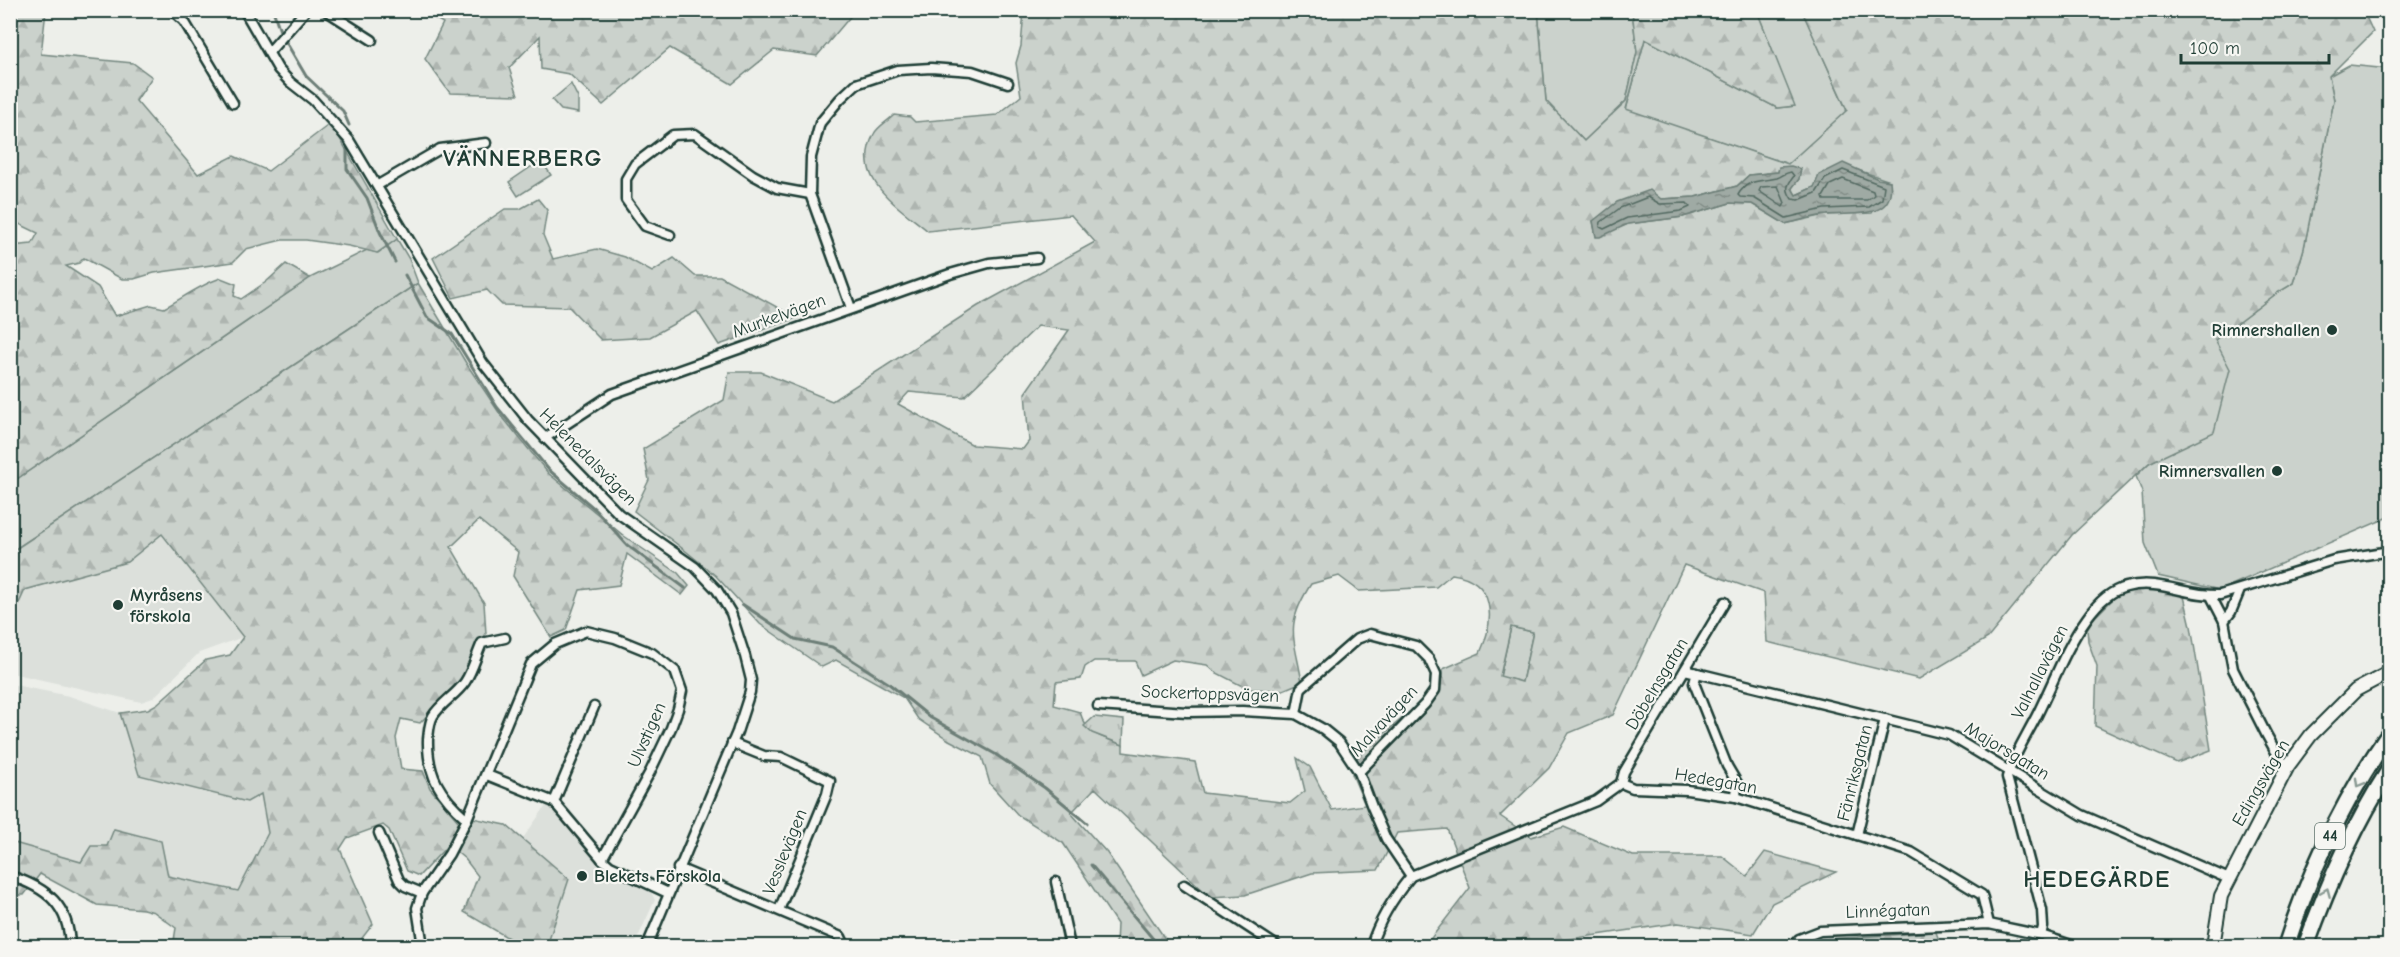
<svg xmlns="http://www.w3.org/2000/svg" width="2400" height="957" font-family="'Comic Neue',sans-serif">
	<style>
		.built { fill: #dce0db }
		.grass { fill: #cbd2cc; stroke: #758880; stroke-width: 1.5 }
		.forest { fill: url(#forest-firs); stroke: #758880; stroke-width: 1.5; fill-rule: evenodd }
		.park { fill: url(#park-tufts); stroke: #758880; stroke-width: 1.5 }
		.water { fill: url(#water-ripples); stroke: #6c7e77; stroke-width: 1.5 }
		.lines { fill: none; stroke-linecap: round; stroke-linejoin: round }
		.shore { stroke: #526961; stroke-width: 1.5 }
		.stream { stroke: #6c7e77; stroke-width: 3 }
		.street-casing { stroke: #1f3d34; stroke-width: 13 }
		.secondary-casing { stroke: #1f3d34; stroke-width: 16 }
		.highway-casing { stroke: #1f3d34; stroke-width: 20 }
		.street { stroke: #f6f6f2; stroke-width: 8 }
		.secondary { stroke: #f6f6f2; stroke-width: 12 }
		.highway { stroke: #f6f6f2; stroke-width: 15 }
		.oneway { stroke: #8a9a93 }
		.poi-dot { fill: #1f3d34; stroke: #f6f6f2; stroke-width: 2 }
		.labels { text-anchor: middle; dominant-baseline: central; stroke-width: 4.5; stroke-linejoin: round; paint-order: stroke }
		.shield { fill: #f6f6f2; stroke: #60746d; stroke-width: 1.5 }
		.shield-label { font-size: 16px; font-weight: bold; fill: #1f3d34 }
		.street-label { font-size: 18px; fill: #1f3d34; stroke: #f6f6f2 }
		.poi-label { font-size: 18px; font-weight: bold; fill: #1f3d34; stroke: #f6f6f2; text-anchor: end }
		.district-label { font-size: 24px; font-weight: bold; letter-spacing: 1.5px; fill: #1f3d34; stroke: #f6f6f2 }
	</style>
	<defs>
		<pattern id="forest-firs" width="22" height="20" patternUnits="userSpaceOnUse" patternTransform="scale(1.5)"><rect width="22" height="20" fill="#cbd2cc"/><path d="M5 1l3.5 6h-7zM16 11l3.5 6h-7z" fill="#aeb5b0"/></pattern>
		<pattern id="park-tufts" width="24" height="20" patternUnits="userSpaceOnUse" patternTransform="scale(1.5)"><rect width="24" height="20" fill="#cbd2cc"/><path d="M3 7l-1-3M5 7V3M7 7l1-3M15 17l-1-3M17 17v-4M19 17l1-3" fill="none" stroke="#aeb5b0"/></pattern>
		<pattern id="water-ripples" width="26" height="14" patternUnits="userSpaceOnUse" patternTransform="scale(1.5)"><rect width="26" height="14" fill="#9faaa4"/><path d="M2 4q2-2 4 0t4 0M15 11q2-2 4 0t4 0" fill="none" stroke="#818c86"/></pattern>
	</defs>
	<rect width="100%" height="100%" fill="#edefea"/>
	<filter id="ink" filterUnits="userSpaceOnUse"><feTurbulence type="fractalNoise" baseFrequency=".0167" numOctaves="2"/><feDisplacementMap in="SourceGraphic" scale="12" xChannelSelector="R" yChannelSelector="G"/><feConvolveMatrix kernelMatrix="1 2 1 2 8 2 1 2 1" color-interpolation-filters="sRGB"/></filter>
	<g filter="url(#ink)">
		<g class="built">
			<polygon points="161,534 243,637 199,653 153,698 141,702 11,673 11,621 25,590 127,562"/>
			<polygon points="10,684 69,696 120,713 139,775 261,794 268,833 238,891 167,875 161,841 115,830 107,846 81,862 11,842"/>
			<polygon points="548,803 562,811 606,870 650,890 655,900 634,946 543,946 521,841"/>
		</g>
		<g class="grass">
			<polygon points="1802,10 1847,111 1788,164 1626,110 1645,39 1777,108 1794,106 1757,11"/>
			<polygon points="1538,11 1632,11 1637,52 1626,101 1584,141 1546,101"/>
			<polygon points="2349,65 2389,69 2389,517 2220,590 2158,576 2145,543 2142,492 2136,476 2149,463 2179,447 2215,340 2277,293 2294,283 2304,248 2334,100 2329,76"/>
			<polygon points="541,160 551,175 518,196 509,182"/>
			<polygon points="397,239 409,259 418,283 11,552 11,483 310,278 367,250 378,253"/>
			<polygon points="1511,627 1533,632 1522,682 1500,677"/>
		</g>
		<g class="forest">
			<path d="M2363,10l10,22 -44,44 5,24 -30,148 -10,35 -17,10 -62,47 15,29 -16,63 -65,31 -77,72 -84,103 -69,41 -152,-37 -3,-49 -80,-28 -71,150 -44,18 -20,35 -49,48 31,21 33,-10 69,29h89l25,20 18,-24 71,20 -64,31 -19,31 -75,-11 -155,23h-98l45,-58 -23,-59 -50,4 -19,37 -66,3 -67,22 -35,2 -115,-109 -24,25 36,40 63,93h-54l1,-22 -54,-81 -45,-28 -28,-31 -8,-27 -33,-17 -31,-21 -14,-21 -68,-38 -14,7 -62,-43 -44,-48 -29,-24 -53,-41 15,-31 -6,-31 81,-49 5,-28h32l71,29 146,-95 117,-64 -24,-27 -143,16c-30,-25 -78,-52 -54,-97 3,-7 14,-13 20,-19l16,2 5,5 82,-7 24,-19 -5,-33 5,-17 3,-35h514l8,90 38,40 42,-40 11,-49 -5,-41h125l38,95 -18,2 -132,-69 -19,70 162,55 59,-54 -45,-99zM1779,168l20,11 -7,9 4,7 59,-26 35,12 -18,32 -47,2 -40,9 -33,-20 -22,-1 -47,14 -55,7 -32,12 -3,-15 68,-22 34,-2 42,-11 12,-11 29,-3zM1038,326l31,4 -44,63 4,48 -6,8 -50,-4 -75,-41 11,-12 55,5zM1452,574c44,6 43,46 28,79l-37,16v8l-24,27 -61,52 -6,18 13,31 -33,5 -22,-43 -13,-9 8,33 -15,12 -87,-10 -8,-31 -72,-10v-7c-22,-9 -36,-9 -43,-33l-26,-7 2,-23 25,-3 4,-12 9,-6h41l6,14 32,-15 34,5 8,7 33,17 35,1 19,-8c-8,-46 -18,-56 9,-98l28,-8 20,15 77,-4zM1511,627l22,5 -11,50 -22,-6z"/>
			<path d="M11,11h35l-5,43 92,9 19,14 -16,24 62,73 36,-18 34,15 63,-48 66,116 -20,14 -28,-7 -43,-6h-24l-36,9 -13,13 -79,11 -20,6h-12l-38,-21 -5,5 -13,3 32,21 17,29 36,-11 13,3c19,-10 37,-24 57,-30l15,6 -2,12 7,3 25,-17 20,-18 24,14 -299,205v-237l21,-2 6,-11 -27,-13z"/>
			<polygon points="422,11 855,10 855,11 817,56 774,50 732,84 670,48 603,105 569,74 541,69 540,36 509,68 518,95 450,93 425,59 443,23"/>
			<polygon points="538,199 547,210 543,235 553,259 597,249 625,257 652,272 674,258 695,276 720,276 797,318 719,345 697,311 650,337 601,340 569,307 502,305 487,290 453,298 433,258 505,209 520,209"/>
			<polygon points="418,283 466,363 500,414 548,473 624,536 678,573 689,586 682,595 627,554 619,585 580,590 566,630 551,637 513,576 518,552 479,520 451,547 484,603 486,634 474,651 467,669 457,684 420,723 401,719 396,738 401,769 423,771 430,788 458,821 469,827 473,818 506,825 569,879 547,946 522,946 464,912 478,876 465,859 448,845 419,876 407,871 389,830 383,825 347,838 340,849 373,924 356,946 173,946 176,928 154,912 143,909 97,905 40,874 24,895 11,895 11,842 81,862 91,846 107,846 114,829 161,841 168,876 238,891 268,833 261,794 247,802 139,775 120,713 148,709 157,704 206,660 230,655 243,637 162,534 127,562 25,590 11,621 11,552"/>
			<polygon points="2143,587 2183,592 2191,626 2211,750 2177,763 2095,726 2097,666 2088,641 2087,629 2093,619 2115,597 2126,590"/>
			<polygon points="1936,932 1941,946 1829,946 1828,939"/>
		</g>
		<g class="park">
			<polygon points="571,84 578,98 578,113 561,110 552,100"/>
			<polygon points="1094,717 1124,720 1123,745 1092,733 1084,726"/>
		</g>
		<path class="water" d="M1843,163l35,16 12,2c6,40 -37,31 -63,34 -14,1 -28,6 -42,9l-33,-20 -22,-1 -47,14 -55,7 -28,13h-4l-3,-16 24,-19 33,-12 11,9 34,-2 42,-11 12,-11 29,-3 1,-5 12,-1 10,3 -2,10 -7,9 4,7 18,-8 5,-12z"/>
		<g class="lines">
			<g class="shore">
				<path d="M1843,170l41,16 -2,13 -13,8 -45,2 -38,9 -32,-20 -14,-1 -2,-2c10,-17 22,-13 39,-17 6,-2 7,-5 14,-6l3,4c-7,9 -9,13 -2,23l7,1 17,-7 9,-14z"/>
				<polygon points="1843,179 1873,191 1874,195 1867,200 1824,200 1823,197 1830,185"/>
				<polygon points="1778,186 1785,203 1783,207 1759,191 1761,187"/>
				<polygon points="1648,197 1660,204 1687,203 1690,207 1681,211 1627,218 1604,229 1600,227 1601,222 1620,208"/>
			</g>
			<g class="stream">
				<polyline points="273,10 280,31"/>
				<polyline points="286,42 306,76 343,111 349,125"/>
				<polyline points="347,149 347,169 367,198 380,232 395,262"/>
				<polyline points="405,275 427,317 452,334 497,407 549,470 596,510 627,545 685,588"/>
				<polyline points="742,604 795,639 832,647 888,683 931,718 995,754 1045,788 1087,823"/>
				<polyline points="1091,865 1159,946"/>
			</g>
			<defs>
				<g id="street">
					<polyline points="172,10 184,21 233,103"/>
					<polyline points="244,10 278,69 290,82 313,100 349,140 483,363 528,420 619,514 695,567 717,590 731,613 745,656 751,680 750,692 737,732 647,946"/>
					<polyline points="325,10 372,40"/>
					<polyline points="269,52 306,10"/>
					<polyline points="378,185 440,149 486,143"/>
					<polyline points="670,235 645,226 626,200 626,179 635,164 673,135 695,134 753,175 777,188 810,194"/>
					<polyline points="851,308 810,194 811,157 820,123 840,99 856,84 898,70 931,68 972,71 1008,83"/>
					<polyline points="545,438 612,394 950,274 989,263 1037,258"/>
					<polyline points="2211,596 2224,621 2233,669 2266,734 2280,759 2288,766"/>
					<polyline points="2224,621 2231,612 2240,590"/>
					<polyline points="1685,670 1949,735 2082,815 2229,879"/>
					<polyline points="1697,673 1694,683 1727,766 1737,783 1736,797"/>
					<polyline points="1098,706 1187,712 1242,711 1296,714 1323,729 1339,742 1359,772 1372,807 1386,839 1411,876"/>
					<polyline points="1296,714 1301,688 1357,639 1370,634 1416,646 1429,659 1436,674 1435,690 1425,704 1359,772"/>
					<polyline points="732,743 764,756 781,757 830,781 827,794 779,910"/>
					<polyline points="487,775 554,802 602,859"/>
					<polyline points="1621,783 1624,772 1725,602"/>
					<polyline points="554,802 594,707"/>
					<path d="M467,819c-27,-23 -40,-44 -39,-80 1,-8 1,-16 5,-23 8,-13 23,-21 32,-34 8,-12 11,-26 17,-39l23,-5"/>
					<polyline points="379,833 399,880 405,886 422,893"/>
					<polyline points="1857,835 1885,719"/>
					<polyline points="678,868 841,937 845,946"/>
					<path d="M10,876c38,12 59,30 60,70"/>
					<polyline points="1056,882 1070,946"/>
					<polyline points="1184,885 1277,946"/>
					<path d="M2041,935l2,-8 -1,-17 -35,-133c6,-21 20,-42 30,-62 16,-32 29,-68 50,-97 9,-13 23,-27 39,-31 34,-9 61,10 94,8l114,-35 56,-9"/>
					<polyline points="423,946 417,908 422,893 449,854 467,819 531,664 555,644 586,631 615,638 652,653 675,671 682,691 678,709 671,728 650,772 602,859 610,866 668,893"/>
					<path d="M1371,946c8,-26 22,-48 40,-70l185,-75 25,-18 12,5 54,2 49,7 175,55 71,43 7,29"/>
					<polyline points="1793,946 1799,939 1820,931 1989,924 2041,935 2074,946"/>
				</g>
				<polyline id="secondary" points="2213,946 2221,896 2288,766 2311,735 2356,690 2390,672"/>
				<g id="highway">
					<path d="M2286,946c24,-75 58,-148 104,-213"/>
					<path d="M2306,946c22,-62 48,-121 84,-177"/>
				</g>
			</defs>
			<use href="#street" class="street-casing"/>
			<use href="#secondary" class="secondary-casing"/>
			<use href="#highway" class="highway-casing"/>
			<use href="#street" class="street"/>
			<use href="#secondary" class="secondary"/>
			<use href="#highway" class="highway"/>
		</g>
		<defs><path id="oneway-chevron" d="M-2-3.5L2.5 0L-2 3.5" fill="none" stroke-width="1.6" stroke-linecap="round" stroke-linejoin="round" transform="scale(1.5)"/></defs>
		<g class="oneway">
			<use href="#oneway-chevron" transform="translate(2359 783) rotate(120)"/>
			<use href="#oneway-chevron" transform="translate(2326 892) rotate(-67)"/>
		</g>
	</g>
	<g class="poi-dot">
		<circle cx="2332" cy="330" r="6"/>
		<circle cx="2277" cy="471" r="6"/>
		<circle cx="118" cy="605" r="6"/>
		<circle cx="582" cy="876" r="6"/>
	</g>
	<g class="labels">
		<rect class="shield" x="2315" y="823" width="30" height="26" rx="4.5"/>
		<g class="shield-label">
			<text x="2330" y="836">44</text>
		</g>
		<g class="street-label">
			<text transform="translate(779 316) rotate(-20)">Murkelvägen</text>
			<text transform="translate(588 457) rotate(45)">Helenedalsvägen</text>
			<text transform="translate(2040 672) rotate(-63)">Valhallavägen</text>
			<text transform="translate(1657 684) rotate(-59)">Döbelnsgatan</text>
			<text transform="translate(1210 694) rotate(2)">Sockertoppsvägen</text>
			<text transform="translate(1384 721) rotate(-47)">Malvavägen</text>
			<text transform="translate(647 735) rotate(-66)">Ulvstigen</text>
			<text transform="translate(2007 751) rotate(31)">Majorsgatan</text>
			<text transform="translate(1855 773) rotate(-76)">Fänriksgatan</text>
			<text transform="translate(1716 781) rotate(10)">Hedegatan</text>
			<text transform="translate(2261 783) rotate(-60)">Edingsvägen</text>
			<text transform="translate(785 852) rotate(-68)">Vesslevägen</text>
			<text transform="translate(1888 911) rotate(-2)">Linnégatan</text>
		</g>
		<g class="poi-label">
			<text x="2320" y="330">Rimnershallen</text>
			<text x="2265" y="471">Rimnersvallen</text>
			<text x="130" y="595" text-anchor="start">Myråsens<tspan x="130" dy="21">förskola</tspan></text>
			<text x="594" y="876" text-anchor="start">Blekets Förskola</text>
		</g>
		<g class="district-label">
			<text x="523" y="158">VÄNNERBERG</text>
			<text x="2097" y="879">HEDEGÄRDE</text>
		</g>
	</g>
	<rect width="2400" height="957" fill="none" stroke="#f6f6f2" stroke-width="36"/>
	<rect x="18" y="18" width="2364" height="921" fill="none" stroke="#1f3d34" stroke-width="2" filter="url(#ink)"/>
	<path d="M2181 54v9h148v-9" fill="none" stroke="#1f3d34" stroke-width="3"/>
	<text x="2190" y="54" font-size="18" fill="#1f3d34" stroke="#f6f6f2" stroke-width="4.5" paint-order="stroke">100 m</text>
</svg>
